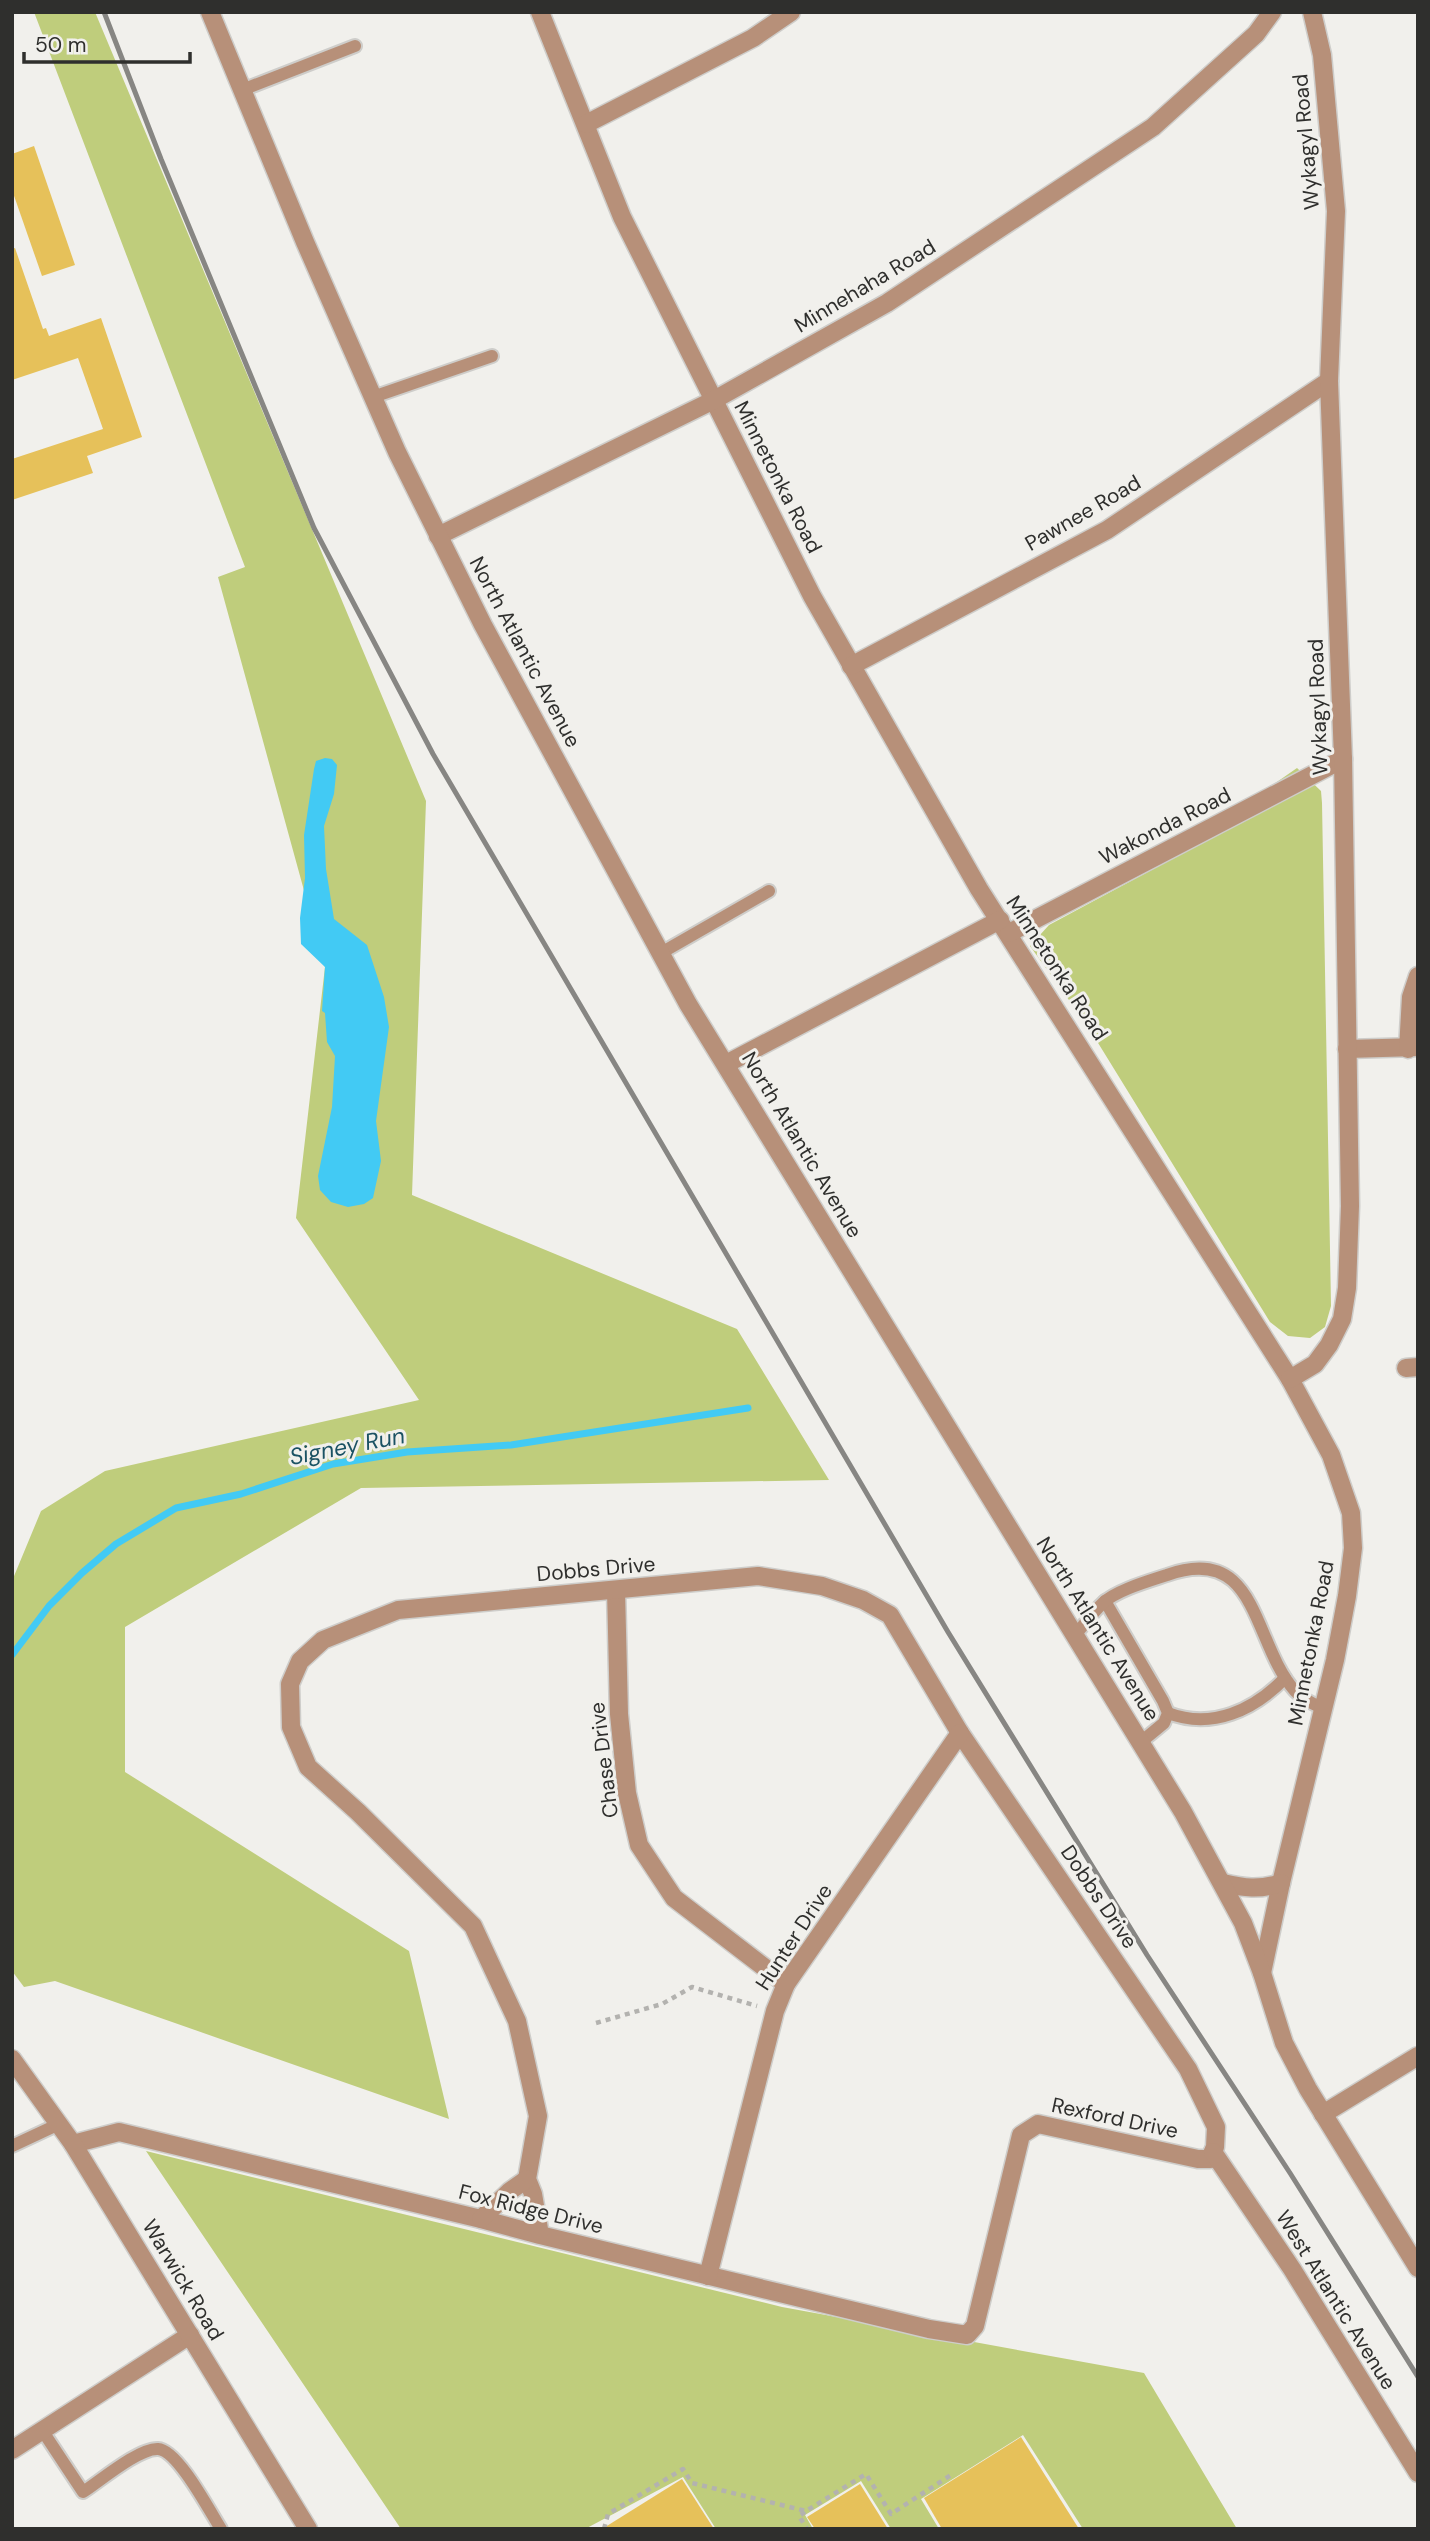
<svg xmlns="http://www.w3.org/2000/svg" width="1430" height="2541" font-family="'DM Sans',sans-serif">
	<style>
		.green { fill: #bfcd7c }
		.water { fill: #42caf4 }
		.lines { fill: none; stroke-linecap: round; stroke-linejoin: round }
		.stream { stroke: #42caf4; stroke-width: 7 }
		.building { fill: #e6c15a }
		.service-casing { stroke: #cecdca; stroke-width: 16 }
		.minor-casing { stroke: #cecdca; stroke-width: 21 }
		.tertiary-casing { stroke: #cecdca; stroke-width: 21 }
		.path { stroke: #b3b2af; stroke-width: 4.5; stroke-dasharray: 5 5; stroke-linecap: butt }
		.service { stroke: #b79079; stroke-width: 12 }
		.minor { stroke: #b79079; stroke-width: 18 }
		.tertiary { stroke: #b79079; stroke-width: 18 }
		.rail { stroke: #878683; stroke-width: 5 }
		.labels { text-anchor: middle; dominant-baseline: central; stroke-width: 6; stroke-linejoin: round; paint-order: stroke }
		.street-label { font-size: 21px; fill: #2f2f2d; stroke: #f1f0ec }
		.water-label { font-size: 23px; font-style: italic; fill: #1b5263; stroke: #f1f0ec }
	</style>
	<rect width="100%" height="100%" fill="#f1f0ec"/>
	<g class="green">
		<polygon points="34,12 95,12 426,801 412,1195 737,1329 829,1480 361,1488 125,1627 125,1772 409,1951 449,2119 55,1981 24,1987 12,1971 12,1581 41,1511 105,1471 419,1400 296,1218 325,967 218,577 245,567"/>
		<polygon points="1297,768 1321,791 1322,803 1331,1306 1325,1327 1310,1338 1288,1336 1270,1322 1087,1025 1030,946 1049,925 1248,818 1254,798"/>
		<polygon points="146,2151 782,2307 1144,2373 1237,2529 1083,2529 1023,2435 921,2499 939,2529 891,2529 861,2481 805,2515 813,2529 716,2529 683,2477 585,2529 401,2529"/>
	</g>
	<polygon class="water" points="325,758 332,759 337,765 334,794 324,826 326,869 334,919 367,945 384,997 389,1027 376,1121 381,1161 373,1198 364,1204 348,1207 331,1202 320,1190 318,1176 332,1107 335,1056 327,1042 325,1013 322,1011 325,967 301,944 300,918 305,878 304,835 314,769 316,761"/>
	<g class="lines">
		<polyline class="stream" points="12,1655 49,1606 82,1573 116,1544 176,1508 241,1494 333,1464 407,1452 511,1445 748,1408"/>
	</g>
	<g class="building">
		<polygon points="34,146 75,265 42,276 12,190 12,154"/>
		<polygon points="15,248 43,329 46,328 49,336 101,318 142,437 87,456 93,473 12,500 12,459 103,429 78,358 12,380 12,249"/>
		<polygon points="1021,2437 1079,2529 942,2529 924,2498"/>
		<polygon points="682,2479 714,2529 602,2529"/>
		<polygon points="860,2484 888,2529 815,2529 807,2517"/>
	</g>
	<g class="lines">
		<defs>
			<g id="service">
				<polyline points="242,90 355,46"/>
				<polyline points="373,397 492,356"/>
				<polyline points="661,953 769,891"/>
				<polyline points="1105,1601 1163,1701 1168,1713 1164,1723 1141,1742"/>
				<path d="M1075,1635c9,-10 18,-23 28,-32 14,-13 46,-22 64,-28 92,-33 85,68 128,116 7,8 18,13 27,17"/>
				<path d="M1168,1713c44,17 86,-3 117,-35"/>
				<polyline points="12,2146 59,2124"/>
				<path d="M42,2430l41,62c17,-11 56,-44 75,-43 20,1 52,63 63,80"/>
			</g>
			<g id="minor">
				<polyline points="540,12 622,217 812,596 979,889 1290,1379 1331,1455 1351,1513 1353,1548 1347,1596 1335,1660 1281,1883 1262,1973"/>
				<polyline points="586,124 753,38 791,12"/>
				<polyline points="438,536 714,400 887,303 1153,127 1256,34 1272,12"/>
				<polyline points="851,666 1107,530 1329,381"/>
				<polyline points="1009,933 1343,759"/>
				<polyline points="1347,1049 1418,1047"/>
				<polyline points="1408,1049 1411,997 1418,976"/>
				<polyline points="726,1064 1000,920"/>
				<polyline points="1406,1368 1418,1367"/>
				<polyline points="1290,1379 1315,1364 1329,1345 1342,1319 1347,1288 1350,1206 1343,759 1329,381 1336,211 1322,55 1312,12"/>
				<polyline points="616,1590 619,1714 627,1793 639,1845 674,1898 786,1984"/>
				<path d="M1223,1883c21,5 36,7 58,0"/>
				<polyline points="1323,2114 1418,2056"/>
				<polyline points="73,2144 119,2132 481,2219 540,2235 929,2329 967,2335 975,2326 1021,2135 1038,2124 1198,2159 1210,2159 1215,2147 1216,2127 1188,2069 960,1733 890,1615 863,1600 822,1586 758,1576 398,1610 323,1640 300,1661 290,1684 291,1727 308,1767 358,1812 473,1926 517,2021 538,2116 527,2179 533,2194 540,2235"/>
				<polyline points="1213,2152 1292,2269 1418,2473"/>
				<polyline points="481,2219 510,2191 527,2179"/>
				<polyline points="708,2276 775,2011 786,1984 960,1733"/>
				<polyline points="12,2450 190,2335"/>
			</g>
			<g id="tertiary">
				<polyline points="210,12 305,242 397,452 483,625 688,1004 1183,1812 1243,1923 1262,1973 1284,2043 1308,2089 1418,2268"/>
				<polyline points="12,2059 73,2144 308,2529"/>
			</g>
		</defs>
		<use href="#service" class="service-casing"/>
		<use href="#minor" class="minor-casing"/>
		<use href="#tertiary" class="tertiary-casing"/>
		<g class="path">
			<polyline points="596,2023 662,2004 692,1987 757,2006"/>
			<polyline points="805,2512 799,2516 807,2529"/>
			<polyline points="604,2529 608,2514 683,2469 692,2483 806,2511 866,2474 891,2514 954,2473"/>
		</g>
		<use href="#service" class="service"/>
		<use href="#minor" class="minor"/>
		<use href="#tertiary" class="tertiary"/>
		<polyline class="rail" points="104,12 161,159 314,528 433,754 948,1632 1147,1955 1290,2173 1418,2377"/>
	</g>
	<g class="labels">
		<g class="street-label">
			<text transform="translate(1306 142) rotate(-95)">Wykagyl Road</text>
			<text transform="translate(865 286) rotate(-31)">Minnehaha Road</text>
			<text transform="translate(778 477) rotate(63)">Minnetonka Road</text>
			<text transform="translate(1083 513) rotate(-30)">Pawnee Road</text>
			<text transform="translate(525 652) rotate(62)">North Atlantic Avenue</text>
			<text transform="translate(1318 707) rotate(-92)">Wykagyl Road</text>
			<text transform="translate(1165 826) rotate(-27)">Wakonda Road</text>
			<text transform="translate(1057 968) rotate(57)">Minnetonka Road</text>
			<text transform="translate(802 1145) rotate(59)">North Atlantic Avenue</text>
			<text transform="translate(596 1569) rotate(-5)">Dobbs Drive</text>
			<text transform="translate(1098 1629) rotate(58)">North Atlantic Avenue</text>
			<text transform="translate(1311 1643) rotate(-79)">Minnetonka Road</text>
			<text transform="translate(604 1760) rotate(-97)">Chase Drive</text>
			<text transform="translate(1099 1897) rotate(56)">Dobbs Drive</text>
			<text transform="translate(794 1937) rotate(-57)">Hunter Drive</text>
			<text transform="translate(1115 2118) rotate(12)">Rexford Drive</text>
			<text transform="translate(531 2209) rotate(14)">Fox Ridge Drive</text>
			<text transform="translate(183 2280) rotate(59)">Warwick Road</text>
			<text transform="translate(1336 2300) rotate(58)">West Atlantic Avenue</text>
		</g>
		<g class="water-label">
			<text transform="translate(347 1446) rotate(-11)">Signey Run</text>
		</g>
	</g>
	<rect width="1430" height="2541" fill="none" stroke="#2f2f2d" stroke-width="28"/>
	<path d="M24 52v10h166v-10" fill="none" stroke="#2f2f2d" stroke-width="3.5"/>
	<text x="35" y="52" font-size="21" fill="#2f2f2d" stroke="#f1f0ec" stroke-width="5" paint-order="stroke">50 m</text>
</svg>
